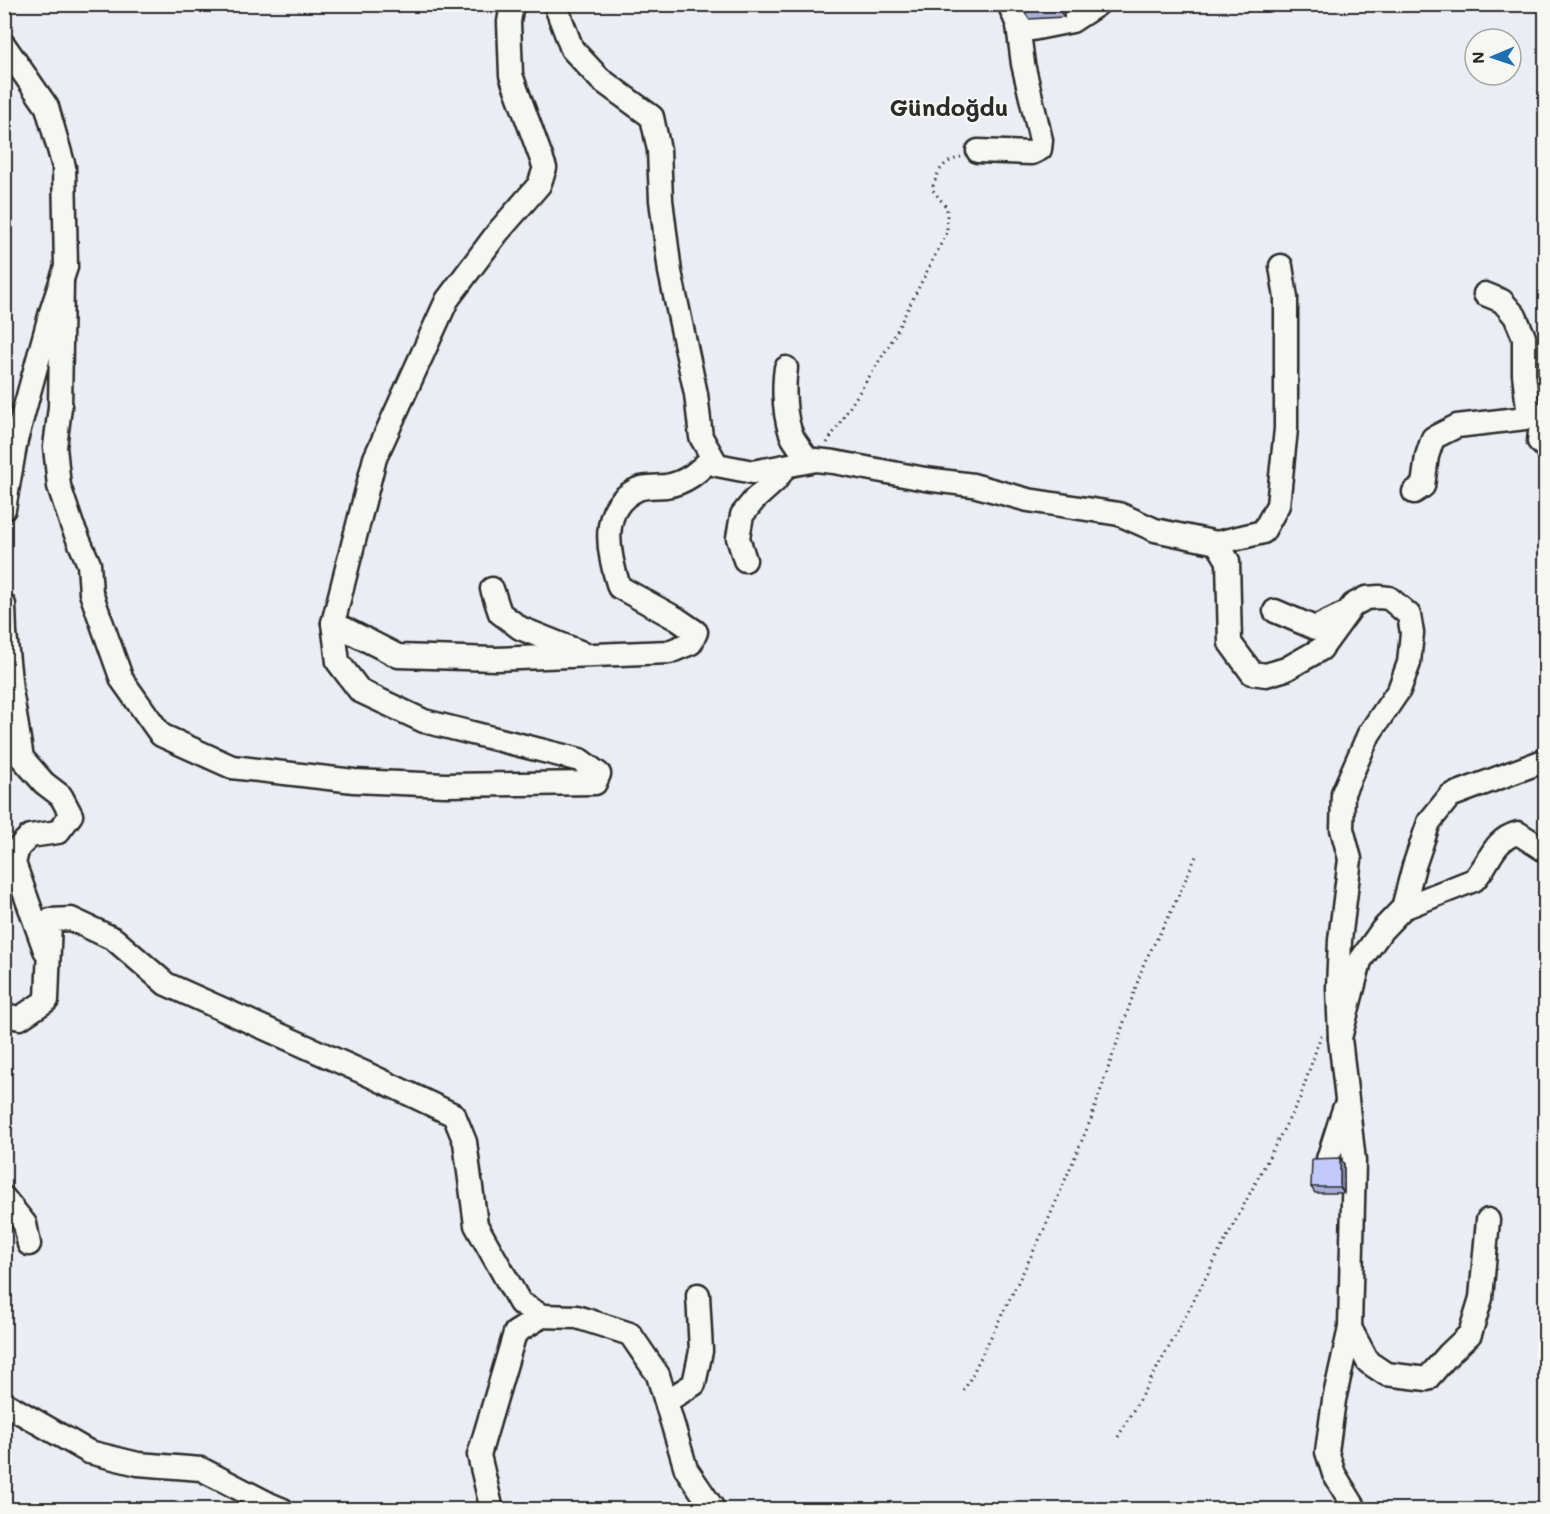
<svg xmlns="http://www.w3.org/2000/svg" width="1550" height="1514" font-family="Mali,sans-serif">
	<style>
		.lines { fill: none; stroke-linecap: round; stroke-linejoin: round }
		.minor-casing { stroke: #2b2b2b; stroke-width: 27 }
		.path { stroke: #2b2b2b; stroke-width: 3; stroke-dasharray: 1.5 4.5; stroke-linecap: butt }
		.minor { stroke: #f6f6f2; stroke-width: 22 }
		.wall { fill: #a6aed8; stroke: #2b2b2b; stroke-width: 1.5 }
		.shaded-wall { fill: #878db0; stroke: #2b2b2b; stroke-width: 1.5 }
		.building { fill: #c1cafb; stroke: #2b2b2b; stroke-width: 1.5 }
		.labels { text-anchor: middle; dominant-baseline: central; stroke-width: 4.5; stroke-linejoin: round; paint-order: stroke }
		.quarter-label { font-size: 24px; font-weight: bold; fill: #2b2b2b; stroke: #f6f6f2 }
	</style>
	<rect width="100%" height="100%" fill="#ebedf4"/>
	<filter id="ink" filterUnits="userSpaceOnUse"><feTurbulence type="fractalNoise" baseFrequency=".0167" numOctaves="2"/><feDisplacementMap in="SourceGraphic" scale="12" xChannelSelector="R" yChannelSelector="G"/><feConvolveMatrix kernelMatrix="1 2 1 2 8 2 1 2 1" color-interpolation-filters="sRGB"/></filter>
	<g filter="url(#ink)">
		<g class="lines">
			<defs>
				<g id="minor">
					<polyline points="555,4 572,49 600,79 652,117 659,150 661,200 670,272 696,394 701,437 717,465 753,472 816,460 834,462 925,479 973,485 1028,500 1119,514 1155,530 1217,543 1228,561 1230,643 1252,673 1266,675 1286,669 1321,649 1353,605 1366,598 1379,597 1389,598 1409,615 1412,633 1409,663 1399,690 1369,734 1343,793 1342,829 1350,859 1340,940 1338,988 1340,1038"/>
					<polyline points="1009,4 1018,25 1032,29 1072,21 1098,4"/>
					<polyline points="4,45 47,107 64,167 66,267 51,312 16,440 4,509"/>
					<polyline points="978,151 1032,153 1040,149 1041,140 1023,64 1018,25"/>
					<polyline points="62,281 60,407 55,447 59,486 72,525 89,564 91,593 122,680 161,735 232,767 354,781 445,785 595,783 599,774 580,760 424,721 360,691 338,662 333,623 375,458 447,300 498,232 539,185 545,168 511,75 509,22 512,4"/>
					<polyline points="1485,294 1502,301 1515,316 1524,337 1524,374 1529,417"/>
					<path d="M786,368c-3,20 -2,52 7,70 5,8 11,16 16,23"/>
					<polyline points="1546,412 1542,416 1539,441 1546,448"/>
					<polyline points="1414,492 1423,486 1427,456 1433,438 1457,426 1542,416"/>
					<polyline points="1217,543 1263,532 1278,505 1286,429 1286,298 1281,266"/>
					<polyline points="745,560 738,538 742,515 755,499 775,481 786,466"/>
					<polyline points="492,589 500,613 520,628 580,652"/>
					<polyline points="4,605 5,633 11,690 22,758 44,783 61,796 71,815 58,832 30,836 18,848 14,863 45,950"/>
					<polyline points="1275,611 1315,628 1342,615"/>
					<path d="M333,623l65,33 98,3 173,-7 22,-9 5,-11 -19,-13 -58,-32c-11,-34 -21,-80 19,-98 8,-3 19,-2 28,-3 20,-3 33,-15 46,-28"/>
					<path d="M1403,908l71,-28c17,-18 18,-40 44,-47l28,18"/>
					<polyline points="4,1015 20,1018 47,1000 50,920 71,919 114,939 166,984 365,1073 454,1115 465,1142 476,1225 520,1303 542,1316"/>
					<polyline points="1328,1159 1344,1109"/>
					<polyline points="4,1198 25,1224 29,1244"/>
					<polyline points="1350,1328 1368,1362 1386,1374 1427,1379 1449,1354 1470,1334 1481,1298 1488,1220"/>
					<polyline points="667,1401 694,1384 701,1351 698,1295"/>
					<polyline points="4,1403 89,1452 138,1464 201,1469 271,1505 283,1510"/>
					<polyline points="492,1510 479,1455 515,1333 542,1316 577,1317 630,1334 658,1375 686,1469 714,1510"/>
					<polyline points="1356,1510 1334,1474 1327,1452 1334,1400 1350,1328 1354,1161 1340,1038 1360,961 1382,930 1403,908 1414,866 1429,822 1450,796 1546,760"/>
				</g>
			</defs>
			<use href="#minor" class="minor-casing"/>
			<g class="path">
				<path d="M827,443l63,-99 57,-112v-24l-15,-19c7,-20 9,-26 29,-32"/>
				<polyline points="964,1391 1044,1230 1091,1119 1144,963 1171,912 1197,854"/>
				<polyline points="1118,1437 1173,1340 1300,1098 1321,1035"/>
			</g>
			<use href="#minor" class="minor"/>
		</g>
		<g class="wall">
			<polygon points="1021,4 1064,4 1064,17 1029,19 1021,7"/>
			<polygon points="1340,1158 1344,1164 1344,1193 1315,1193 1311,1187"/>
		</g>
		<g class="shaded-wall">
			<polygon points="1056,4 1064,4 1064,17 1056,6"/>
			<polygon points="1340,1158 1344,1164 1344,1193 1340,1187"/>
		</g>
		<g class="building">
			<polygon points="1021,4 1056,4 1056,6 1021,7"/>
			<polygon points="1340,1158 1340,1187 1311,1187 1312,1159"/>
		</g>
	</g>
	<g class="labels">
		<g class="quarter-label">
			<text x="949" y="106">Gündoğdu</text>
		</g>
	</g>
	<rect width="1550" height="1514" fill="none" stroke="#f6f6f2" stroke-width="24"/>
	<rect x="12" y="12" width="1526" height="1490" fill="none" stroke="#2b2b2b" stroke-width="2" filter="url(#ink)"/>
	<g transform="translate(1493 57) rotate(268)"><circle r="28" fill="#f6f6f2" stroke="#a5a5a2" stroke-width="1.5"/>
	<path d="M0-4.5L10 22L0 15L-10 22Z" fill="#1f6fb2"/>
	<text y="-9" font-size="16" font-weight="bold" text-anchor="middle" fill="#2b2b2b">N</text>
	</g>
</svg>
